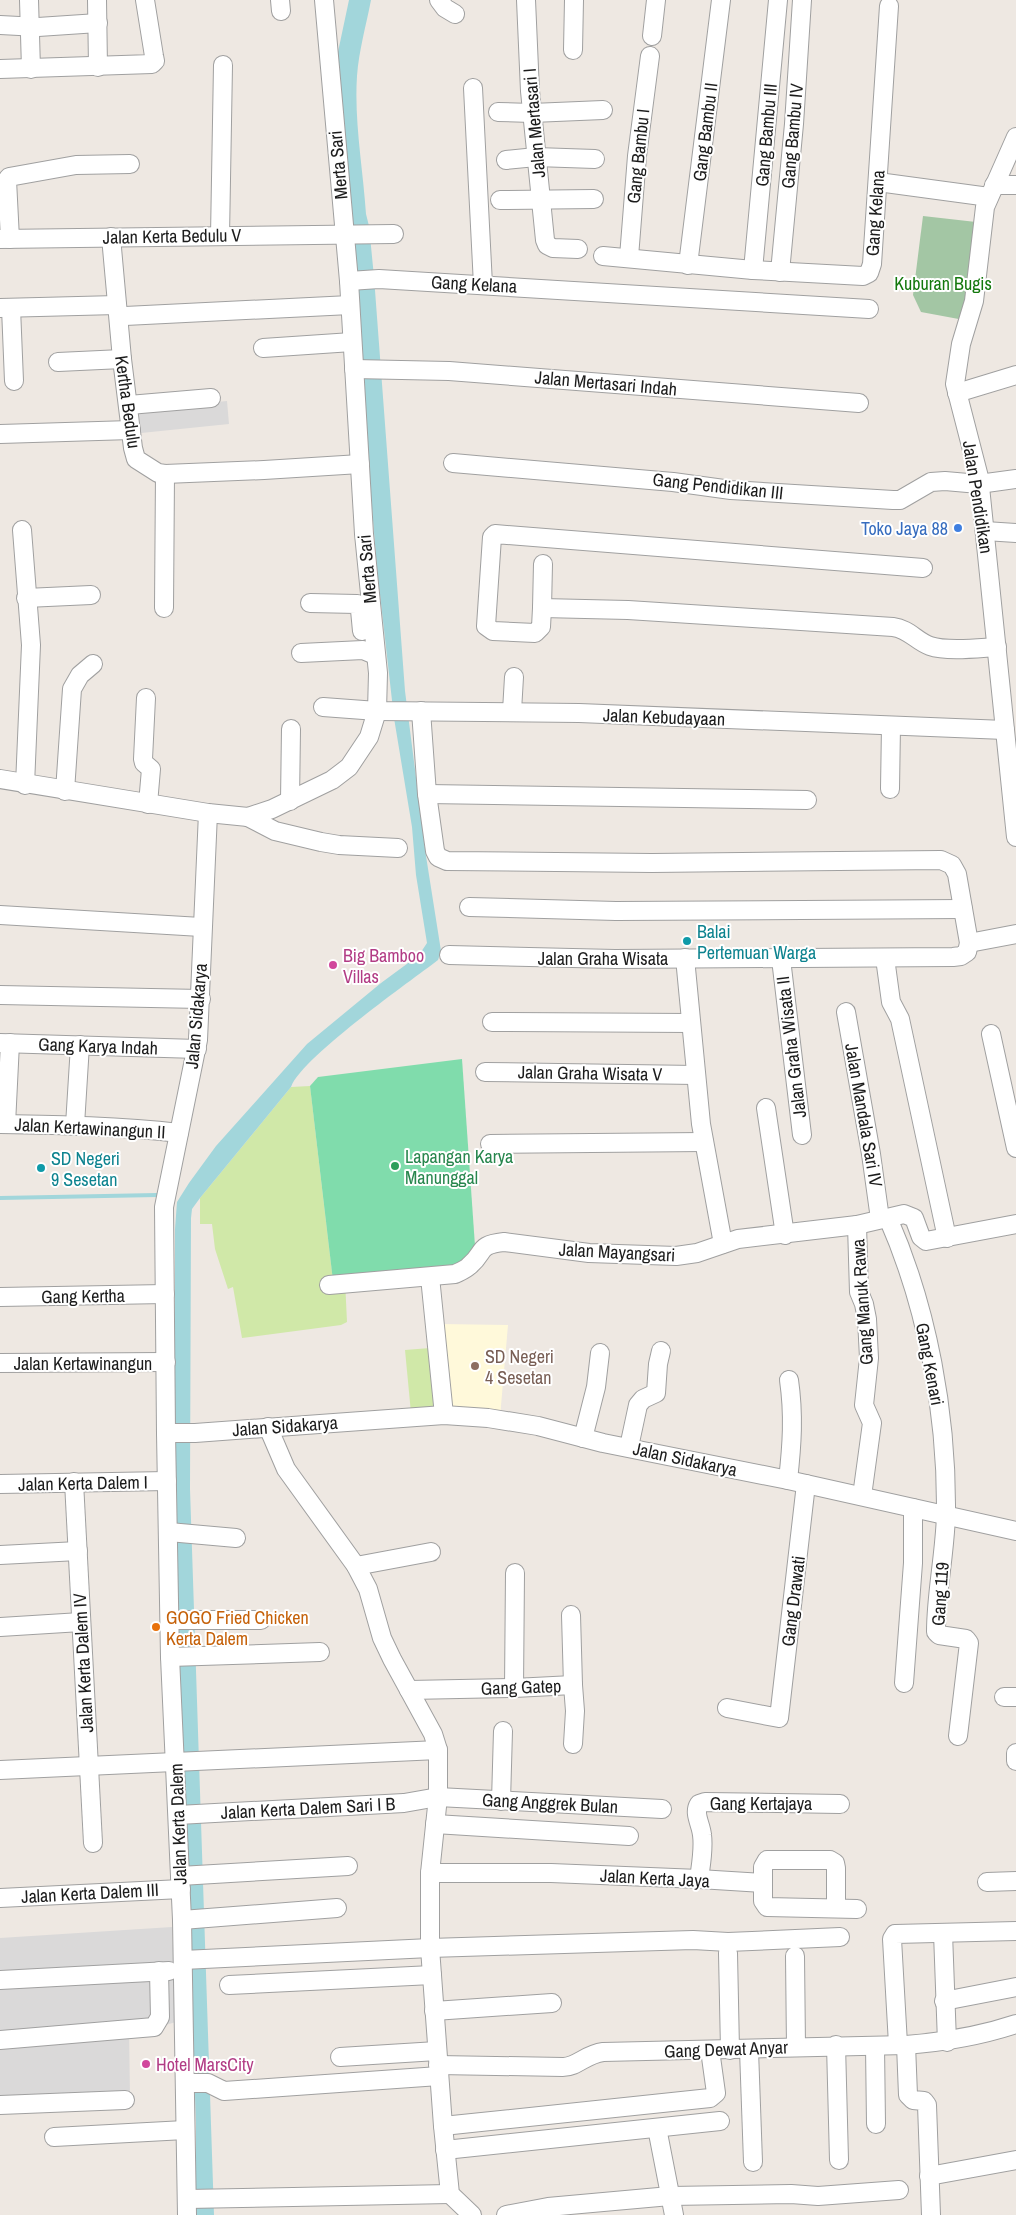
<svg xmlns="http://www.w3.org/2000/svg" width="1016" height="2215" font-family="'Archivo Narrow',sans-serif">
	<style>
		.residential { fill: #dad9d9 }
		.education { fill: #fff9da }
		.grass { fill: #d0e8a8 }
		.cemetery { fill: #a3c6a4 }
		.pitch { fill: #80dcac }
		.water { fill: #a2d6db }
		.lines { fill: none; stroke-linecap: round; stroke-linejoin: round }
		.stream { stroke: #a2d6db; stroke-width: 4 }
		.minor-casing { stroke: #a0a0a0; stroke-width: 20 }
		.minor { stroke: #fff; stroke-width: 18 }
		.shop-dot { fill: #3f7fe0; stroke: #fff; stroke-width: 2 }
		.culture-dot { fill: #0f9aa8; stroke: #fff; stroke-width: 2 }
		.hotel-dot { fill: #d1479c; stroke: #fff; stroke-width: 2 }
		.leisure-dot { fill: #2e9e5b; stroke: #fff; stroke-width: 2 }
		.education-dot { fill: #8d6e63; stroke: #fff; stroke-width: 2 }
		.food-dot { fill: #e8710a; stroke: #fff; stroke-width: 2 }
		.labels { text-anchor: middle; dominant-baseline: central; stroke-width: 4; stroke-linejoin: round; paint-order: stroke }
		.street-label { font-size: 18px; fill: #1c1c1c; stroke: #fff }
		.park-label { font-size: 18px; fill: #13780c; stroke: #fff }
		.shop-label { font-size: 18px; fill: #366cbe; stroke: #fff; text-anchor: end }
		.culture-label { font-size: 18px; fill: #0d838f; stroke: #fff; text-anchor: start }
		.hotel-label { font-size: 18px; fill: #b23c85; stroke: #fff; text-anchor: start }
		.leisure-label { font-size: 18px; fill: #27864d; stroke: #fff; text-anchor: start }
		.education-label { font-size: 18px; fill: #785e54; stroke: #fff; text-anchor: start }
		.food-label { font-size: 18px; fill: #c56008; stroke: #fff; text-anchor: start }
	</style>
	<rect width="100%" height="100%" fill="#eee8e2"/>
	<g class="residential">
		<polygon points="227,401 229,424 141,433 138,410"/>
		<polygon points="172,1927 176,2022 162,2026 129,2026 130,2097 0,2101 0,1938"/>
	</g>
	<polygon class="education" points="440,1324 508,1325 500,1417 452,1408"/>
	<g class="grass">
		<polygon points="310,1086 333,1281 345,1280 347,1322 341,1325 242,1338 233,1287 228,1289 215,1249 212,1224 200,1224 200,1198 291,1087"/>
		<polygon points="430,1348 436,1410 411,1413 405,1350"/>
	</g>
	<polygon class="cemetery" points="923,216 976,222 964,320 921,312 913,295"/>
	<polygon class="pitch" points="462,1059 475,1246 465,1266 333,1281 310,1086 318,1077"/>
	<path class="water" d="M349,0h22c-5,26 -12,50 -14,76 -3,45 6,93 9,138l3,12 5,51 31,414 21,165 15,95 -3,9c-30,23 -137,98 -147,127l-91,111 -8,11 -1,9 -1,271 24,726h-18v-91l-16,-453 -5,-108v-334l2,-27 12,-19 27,-37 91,-102 74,-61 38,-28 8,-12 -11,-68 -4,-48 -18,-109 -17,-150 -42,-502z"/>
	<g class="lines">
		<polyline class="stream" points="0,1198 157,1195"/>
		<defs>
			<g id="minor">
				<polyline points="29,0 31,69"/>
				<polyline points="97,0 98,67"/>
				<polyline points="280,0 281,11"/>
				<polyline points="439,0 445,8 455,14"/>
				<polyline points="526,0 530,91 545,240 547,245 553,248 578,249"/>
				<polyline points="0,25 38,27 98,23"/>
				<polyline points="652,36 656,0"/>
				<polyline points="573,50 574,0"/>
				<polyline points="0,69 152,64 155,61 154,56 145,0"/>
				<polyline points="473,88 483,285"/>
				<polyline points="498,112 532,113 603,110"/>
				<polyline points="1016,137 985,207 974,301 961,344 955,384 979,477 1016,837"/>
				<polyline points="506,160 536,157 595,159"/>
				<polyline points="878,182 989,197"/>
				<polyline points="994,185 1016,185"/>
				<polyline points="500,200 594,199"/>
				<polyline points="220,236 223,65"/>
				<polyline points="111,237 122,359 133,448 136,459 158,473 165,474 264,470 360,464"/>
				<polyline points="0,239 394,234"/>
				<polyline points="10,239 7,180 9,177 76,165 130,164"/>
				<polyline points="603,256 753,270 863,276 869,273 872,264 889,6"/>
				<polyline points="629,257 637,156 650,56"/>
				<polyline points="688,265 721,0"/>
				<polyline points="753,270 778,0"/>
				<polyline points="780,272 794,124 802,0"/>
				<polyline points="349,281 379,279 869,309"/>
				<polyline points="0,308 117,305"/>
				<polyline points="11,308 14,381"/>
				<polyline points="125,316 350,305"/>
				<polyline points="263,348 352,342"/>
				<polyline points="58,362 122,359"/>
				<polyline points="354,369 449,371 859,403"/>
				<polyline points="957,393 1016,375"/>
				<polyline points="129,405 211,398"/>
				<polyline points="0,434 131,430"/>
				<polyline points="453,463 673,482 731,490 893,500 900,500 931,482 945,481 979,484 1016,479"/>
				<polyline points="22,530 31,645 25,785"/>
				<polyline points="985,531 1016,533"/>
				<path d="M543,564l-1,44 86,2 265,17c16,2 23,14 37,19 17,6 49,2 67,1"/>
				<polyline points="26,598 91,595"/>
				<polyline points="310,603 357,604 360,610 362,631"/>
				<polyline points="164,608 165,474"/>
				<polyline points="542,608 541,627 535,633 493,631 486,626 492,537 495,534 923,568"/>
				<polyline points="301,653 363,650 375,655"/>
				<polyline points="146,698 143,759 144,763 151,769 148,804"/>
				<polyline points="323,707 377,711 579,713 1005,730"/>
				<polyline points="421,711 427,794 435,851 438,857 447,861 652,863 941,860 952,865 957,874 969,943 967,952 961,956 953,957 615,959 449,955"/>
				<polyline points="512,711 514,677"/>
				<polyline points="0,779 208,813 248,817 272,809 332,780 349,767 369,737 377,711 378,673 364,534 349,281 324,0"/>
				<polyline points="890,789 891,726"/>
				<polyline points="65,791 72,689 80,675 93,664"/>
				<polyline points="427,794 807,800"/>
				<polyline points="290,801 291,729"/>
				<polyline points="248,817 275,831 321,842 339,845 398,848"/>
				<polyline points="469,907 616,911 963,909"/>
				<polyline points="0,915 201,927"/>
				<polyline points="969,943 1016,934"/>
				<polyline points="685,958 701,1124 723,1244"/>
				<polyline points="885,958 891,1002 900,1019 947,1238"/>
				<polyline points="781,959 802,1135"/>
				<polyline points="0,995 201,999"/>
				<polyline points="846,1012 871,1154 880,1219"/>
				<polyline points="492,1022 691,1023"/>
				<polyline points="991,1034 1016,1148"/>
				<polyline points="0,1043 197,1049"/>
				<polyline points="485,1072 696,1075"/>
				<polyline points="766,1108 785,1235"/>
				<path d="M0,1124c60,1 120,2 179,9"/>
				<polyline points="6,1124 10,1043"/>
				<polyline points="75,1125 80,1045"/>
				<polyline points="490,1144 704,1142"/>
				<path d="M888,1218c40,91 59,197 58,296 -1,40 -10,79 -10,118l3,3 27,4 3,4 -11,93"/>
				<polyline points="857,1225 859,1292 864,1304 867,1319 869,1358 864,1405 872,1423 862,1496"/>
				<polyline points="430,1277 444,1415"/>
				<path d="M329,1285l126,-11c4,-2 10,-4 14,-8 17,-14 7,-21 35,-24l85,11 87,3 21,-3 41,-14 119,-14 47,-11 10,4 7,19 5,4 90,-17"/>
				<polyline points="0,1297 165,1294"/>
				<polyline points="0,1363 166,1362"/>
				<polyline points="268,1427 286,1469 356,1566 368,1589 382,1638 392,1659 433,1734 438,1750 438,1797 430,1873 430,1948 443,2126 450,2194 472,2215"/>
				<polyline points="166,1433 195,1433 444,1415 488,1418 538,1426 603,1443 788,1480 1016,1531"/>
				<polyline points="583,1438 596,1387 600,1353"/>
				<polyline points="629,1447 638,1405 643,1399 656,1393 658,1364 661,1351"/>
				<path d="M788,1480c4,-35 6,-65 1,-100"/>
				<polyline points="74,1482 93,1843"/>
				<polyline points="0,1484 167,1481"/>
				<polyline points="169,1532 236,1538"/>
				<polyline points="0,1555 78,1551"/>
				<polyline points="356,1566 431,1552"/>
				<polyline points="571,1615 573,1685"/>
				<polyline points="170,1620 261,1620"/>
				<polyline points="0,1627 81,1622"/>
				<polyline points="170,1657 320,1652"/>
				<polyline points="904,1683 913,1563 913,1508"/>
				<polyline points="514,1688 515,1573"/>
				<polyline points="409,1690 514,1688 573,1685 575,1711 573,1744"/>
				<polyline points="1004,1697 1016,1697"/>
				<polyline points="727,1708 779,1718 806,1484"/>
				<polyline points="1016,1753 1016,1761"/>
				<polyline points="0,1770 438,1750"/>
				<polyline points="501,1801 503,1731"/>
				<polyline points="178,1815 404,1803 438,1797 662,1809"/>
				<polyline points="435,1824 629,1836"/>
				<polyline points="430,1873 551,1873 699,1879 763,1883 763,1901 767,1907 857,1909"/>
				<polyline points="180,1876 348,1866"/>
				<path d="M699,1879c2,-15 5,-30 3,-44 -1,-11 -9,-22 -3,-31l6,-2 135,2"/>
				<polyline points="987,1882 1016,1881"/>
				<polyline points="763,1883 763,1867 767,1860 830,1860 835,1863 836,1868 836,1908"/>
				<polyline points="0,1898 181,1889"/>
				<polyline points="182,1920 337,1908"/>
				<polyline points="943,1933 947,2042"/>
				<polyline points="728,1953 730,2050"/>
				<polyline points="795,1956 796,2047"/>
				<polyline points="183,1960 430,1948 693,1940 728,1942 840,1937"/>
				<polyline points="0,1980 169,1971"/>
				<polyline points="229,1985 432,1975"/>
				<polyline points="944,2001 1016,1987"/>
				<polyline points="434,2011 552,2003"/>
				<polyline points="0,2040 154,2027 160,2017 159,1971"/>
				<polyline points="898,2044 892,1939 895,1934 1016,1931"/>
				<polyline points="836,2045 839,2160"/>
				<polyline points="906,2045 908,2095 913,2100 924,2101 927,2105 931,2215"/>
				<polyline points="875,2046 876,2124"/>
				<polyline points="749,2050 753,2162"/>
				<polyline points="340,2057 437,2051"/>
				<path d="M438,2065l125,2c14,0 23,-13 40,-15l303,-7c38,-3 74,-9 110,-21"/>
				<polyline points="186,2083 208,2083 224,2091 439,2076"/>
				<polyline points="0,2105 125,2100"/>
				<polyline points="443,2126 710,2098 716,2093 710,2050"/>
				<polyline points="657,2128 674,2215"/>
				<polyline points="54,2137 185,2130"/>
				<polyline points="445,2150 720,2121"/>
				<polyline points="929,2176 1016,2160"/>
				<polyline points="187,2199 450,2194"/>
				<polyline points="187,2215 182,1920 170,1657 166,1433 164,1207 198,1040 208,813"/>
				<polyline points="506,2215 548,2207 670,2196 791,2194 818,2196 899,2190"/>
			</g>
		</defs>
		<use href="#minor" class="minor-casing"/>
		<use href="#minor" class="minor"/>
	</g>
	<circle class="shop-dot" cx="958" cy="528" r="5"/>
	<g class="culture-dot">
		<circle cx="687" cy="941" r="5"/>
		<circle cx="41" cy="1168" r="5"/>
	</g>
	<g class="hotel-dot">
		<circle cx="333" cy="965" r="5"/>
		<circle cx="146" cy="2064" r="5"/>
	</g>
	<circle class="leisure-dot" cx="395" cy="1166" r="5"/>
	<circle class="education-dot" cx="475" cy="1366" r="5"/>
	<circle class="food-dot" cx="156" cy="1627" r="5"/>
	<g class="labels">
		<g class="street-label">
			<text transform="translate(534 123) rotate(-95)">Jalan Mertasari I</text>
			<text transform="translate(705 132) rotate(-83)">Gang Bambu II</text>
			<text transform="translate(766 135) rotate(-85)">Gang Bambu III</text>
			<text transform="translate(792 136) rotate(-85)">Gang Bambu IV</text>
			<text transform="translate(638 156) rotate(-84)">Gang Bambu I</text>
			<text transform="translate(338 165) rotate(-95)">Merta Sari</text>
			<text transform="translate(875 213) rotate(-86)">Gang Kelana</text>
			<text transform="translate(172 236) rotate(-1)">Jalan Kerta Bedulu V</text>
			<text transform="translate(474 284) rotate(3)">Gang Kelana</text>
			<text transform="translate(606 383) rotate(5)">Jalan Mertasari Indah</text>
			<text transform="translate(128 402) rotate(82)">Kertha Bedulu</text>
			<text transform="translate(718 486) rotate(6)">Gang Pendidikan III</text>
			<text transform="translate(978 497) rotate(81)">Jalan Pendidikan</text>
			<text transform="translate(367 569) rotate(-95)">Merta Sari</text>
			<text transform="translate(664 717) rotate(2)">Jalan Kebudayaan</text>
			<text x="603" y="958">Jalan Graha Wisata</text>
			<text transform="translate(196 1016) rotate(-85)">Jalan Sidakarya</text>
			<text transform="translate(98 1046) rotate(2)">Gang Karya Indah</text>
			<text transform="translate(791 1047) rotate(-97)">Jalan Graha Wisata II</text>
			<text transform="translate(590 1073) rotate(1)">Jalan Graha Wisata V</text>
			<text transform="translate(864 1115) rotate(80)">Jalan Mandala Sari IV</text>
			<text transform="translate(90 1128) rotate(3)">Jalan Kertawinangun II</text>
			<text transform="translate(617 1252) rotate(3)">Jalan Mayangsari</text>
			<text transform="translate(83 1296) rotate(-1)">Gang Kertha</text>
			<text transform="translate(862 1302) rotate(-94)">Gang Manuk Rawa</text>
			<text x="83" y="1363">Jalan Kertawinangun</text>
			<text transform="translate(930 1364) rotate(79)">Gang Kenari</text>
			<text transform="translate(285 1426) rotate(-4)">Jalan Sidakarya</text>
			<text transform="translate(685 1459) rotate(12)">Jalan Sidakarya</text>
			<text transform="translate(83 1483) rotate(-1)">Jalan Kerta Dalem I</text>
			<text transform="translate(940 1594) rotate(-86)">Gang 119</text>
			<text transform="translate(793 1601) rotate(-83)">Gang Drawati</text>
			<text transform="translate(83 1663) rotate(-93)">Jalan Kerta Dalem IV</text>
			<text transform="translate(521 1687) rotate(-2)">Gang Gatep</text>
			<text transform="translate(550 1803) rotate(3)">Gang Anggrek Bulan</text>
			<text x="761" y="1803">Gang Kertajaya</text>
			<text transform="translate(308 1808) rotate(-3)">Jalan Kerta Dalem Sari I B</text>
			<text transform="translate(178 1824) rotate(-92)">Jalan Kerta Dalem</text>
			<text transform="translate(655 1878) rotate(3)">Jalan Kerta Jaya</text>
			<text transform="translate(90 1893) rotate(-3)">Jalan Kerta Dalem III</text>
			<text transform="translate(726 2049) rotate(-2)">Gang Dewat Anyar</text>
		</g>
		<g class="park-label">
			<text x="943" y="283">Kuburan Bugis</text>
		</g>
		<g class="shop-label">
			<text x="948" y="528">Toko Jaya 88</text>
		</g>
		<g class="culture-label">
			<text x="697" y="931">Balai<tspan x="697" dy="21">Pertemuan Warga</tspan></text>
			<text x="51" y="1158">SD Negeri<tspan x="51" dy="21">9 Sesetan</tspan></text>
		</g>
		<g class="hotel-label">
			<text x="343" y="955">Big Bamboo<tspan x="343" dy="21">Villas</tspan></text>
			<text x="156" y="2064">Hotel MarsCity</text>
		</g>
		<g class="leisure-label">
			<text x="405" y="1156">Lapangan Karya<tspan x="405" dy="21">Manunggal</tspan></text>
		</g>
		<g class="education-label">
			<text x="485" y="1356">SD Negeri<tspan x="485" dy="21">4 Sesetan</tspan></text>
		</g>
		<g class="food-label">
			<text x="166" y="1617">GOGO Fried Chicken<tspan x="166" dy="21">Kerta Dalem</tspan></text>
		</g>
	</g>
</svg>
